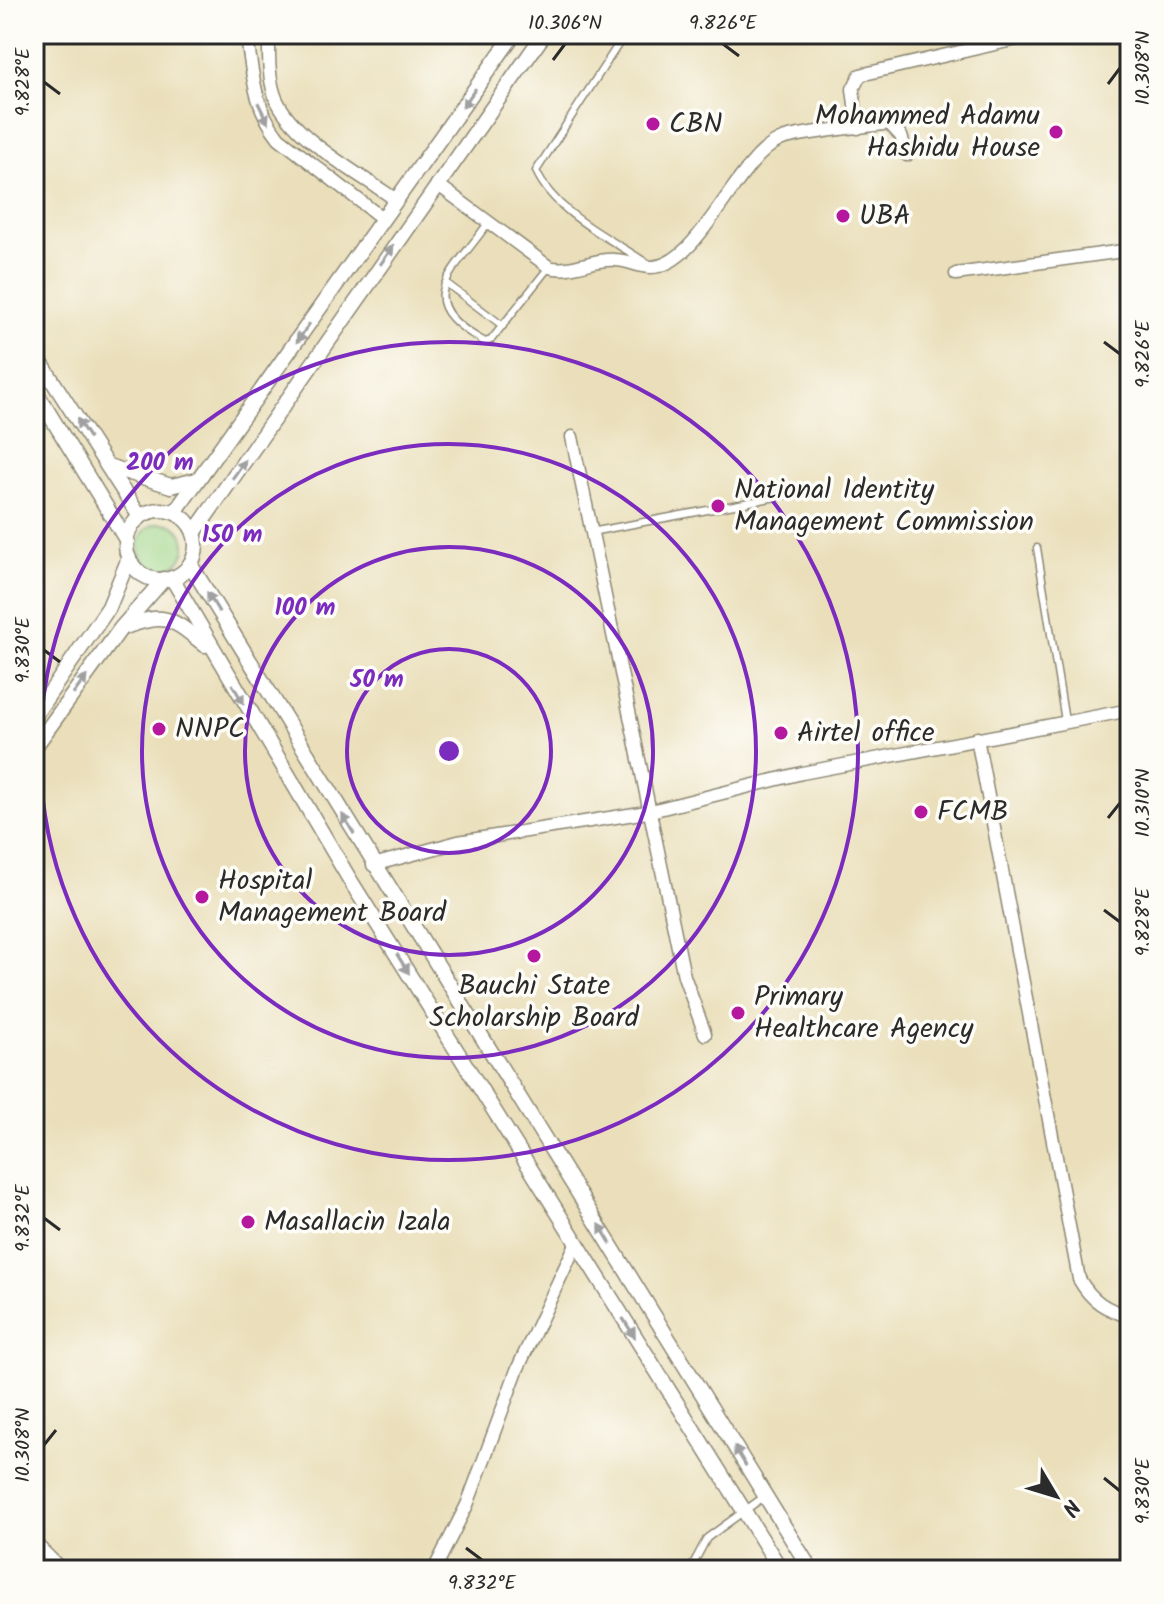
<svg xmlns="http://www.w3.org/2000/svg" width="1164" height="1604" font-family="Kalam,sans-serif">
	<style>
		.green { fill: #9dd485; stroke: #648058; stroke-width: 2 }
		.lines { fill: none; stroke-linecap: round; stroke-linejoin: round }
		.service-casing { stroke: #8a8572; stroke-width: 9 }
		.minor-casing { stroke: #8a8572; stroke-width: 15 }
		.tertiary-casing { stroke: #8a8572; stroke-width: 17 }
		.service { stroke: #fff; stroke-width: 6 }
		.minor { stroke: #fff; stroke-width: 12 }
		.tertiary { stroke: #fff; stroke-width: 14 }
		.oneway { fill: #a0a0a0 }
		.ticks { fill: none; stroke: #2b2b2b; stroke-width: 3 }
		.ring { fill: none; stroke: #7b2cbf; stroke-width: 4 }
		.poi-dot { fill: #b5179e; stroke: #fdfcf7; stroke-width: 3 }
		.labels { text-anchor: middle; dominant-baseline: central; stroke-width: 7; stroke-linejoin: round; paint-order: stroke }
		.poi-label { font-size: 28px; fill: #2b2b2b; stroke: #fdfcf7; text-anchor: start }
		.centre { fill: #7b2cbf; stroke: #fdfcf7; stroke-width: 4 }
		.ring-label { font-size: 24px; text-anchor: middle; font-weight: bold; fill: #7b2cbf; stroke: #fdfcf7; stroke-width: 7; stroke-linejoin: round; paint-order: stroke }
		.neatline { fill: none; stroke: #2b2b2b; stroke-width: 3 }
		.ticks-label { font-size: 20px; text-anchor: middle; fill: #2b2b2b }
	</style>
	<rect width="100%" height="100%" fill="#fdfcf7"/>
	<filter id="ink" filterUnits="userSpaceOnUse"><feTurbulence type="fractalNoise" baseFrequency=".0125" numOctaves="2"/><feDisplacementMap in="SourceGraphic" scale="16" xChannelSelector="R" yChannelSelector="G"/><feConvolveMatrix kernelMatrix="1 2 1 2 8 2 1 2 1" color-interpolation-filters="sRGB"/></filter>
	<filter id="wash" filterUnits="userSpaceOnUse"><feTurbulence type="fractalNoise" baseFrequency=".006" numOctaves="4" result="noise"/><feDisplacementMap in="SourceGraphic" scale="32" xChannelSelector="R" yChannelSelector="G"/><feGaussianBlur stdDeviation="1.8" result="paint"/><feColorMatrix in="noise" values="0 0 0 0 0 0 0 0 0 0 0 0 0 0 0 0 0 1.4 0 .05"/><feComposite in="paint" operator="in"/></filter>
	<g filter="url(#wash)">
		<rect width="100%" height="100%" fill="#eadfba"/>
		<circle class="green" cx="162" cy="546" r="23"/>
	</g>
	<g filter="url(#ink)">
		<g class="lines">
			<defs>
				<g id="service">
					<path d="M625,34l-89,137c19,42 72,66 109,91"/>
					<path d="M488,223c-37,53 -79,77 -3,119l6,-2 58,-73"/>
					<polyline points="446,283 503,326"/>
					<polyline points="591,532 803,492"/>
					<polyline points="1037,548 1065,721"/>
					<polyline points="690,1570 707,1538 765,1496"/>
				</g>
				<g id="minor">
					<polyline points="175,34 214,34"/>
					<path d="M269,34c0,20 -1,42 6,62 16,42 85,78 121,104"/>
					<path d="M247,38c6,38 7,69 32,100l104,81"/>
					<polyline points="858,128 853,89 860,75 1038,34"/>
					<path d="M437,184l112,83c23,6 44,-9 66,-7 12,0 24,7 36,7 49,-1 84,-107 129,-127 19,-8 85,-13 109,-17l12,13 6,19"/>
					<polyline points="956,274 1130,250"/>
					<polyline points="572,437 684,976 705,1034"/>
					<path d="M977,738l102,541c13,23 27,30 51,38"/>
					<polyline points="373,865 458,842 647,812 802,773 1130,710"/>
					<polyline points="34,1542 62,1570"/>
					<polyline points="434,1570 467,1505 517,1370 576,1244"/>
				</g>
				<g id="tertiary">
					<polyline points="34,352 140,517"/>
					<polyline points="34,389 127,541"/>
					<polyline points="108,466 171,486 197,480"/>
					<circle cx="161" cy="545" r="35"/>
					<polyline points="175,512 514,34"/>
					<polyline points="194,533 544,34"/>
					<polyline points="190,564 811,1570"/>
					<polyline points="172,578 350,880 781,1570"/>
					<path d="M125,627c41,-16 47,-8 80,18"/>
					<polyline points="34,716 109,607 129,558"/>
					<polyline points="34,748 121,628 164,579"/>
				</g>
			</defs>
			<use href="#service" class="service-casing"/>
			<use href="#minor" class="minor-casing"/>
			<use href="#tertiary" class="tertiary-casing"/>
			<use href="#service" class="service"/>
			<use href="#minor" class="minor"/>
			<use href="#tertiary" class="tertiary"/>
		</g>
		<defs><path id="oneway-solid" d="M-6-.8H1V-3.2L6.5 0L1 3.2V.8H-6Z" transform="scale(2)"/></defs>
		<g class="oneway">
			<use href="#oneway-solid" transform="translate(469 98) rotate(125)"/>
			<use href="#oneway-solid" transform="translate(263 113) rotate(64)"/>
			<use href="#oneway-solid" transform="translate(387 255) rotate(-55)"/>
			<use href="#oneway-solid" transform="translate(303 333) rotate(125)"/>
			<use href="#oneway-solid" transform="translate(83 428) rotate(-123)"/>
			<use href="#oneway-solid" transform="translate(239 469) rotate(-55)"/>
			<use href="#oneway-solid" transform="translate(213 602) rotate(-121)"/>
			<use href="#oneway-solid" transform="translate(80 685) rotate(-54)"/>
			<use href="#oneway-solid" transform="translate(238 694) rotate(59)"/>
			<use href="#oneway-solid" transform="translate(348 824) rotate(-121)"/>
			<use href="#oneway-solid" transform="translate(403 964) rotate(58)"/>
			<use href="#oneway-solid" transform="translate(605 1234) rotate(-121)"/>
			<use href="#oneway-solid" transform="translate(629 1328) rotate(58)"/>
			<use href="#oneway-solid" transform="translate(740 1456) rotate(-121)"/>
		</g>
	</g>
	<path class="ticks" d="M723,44l16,12M553,60l12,-16M44,82l16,12M1108,84l12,-16M1104,342l16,12M44,650l16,12M1108,818l12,-15M1104,910l16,12M44,1218l16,12M44,1445l12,-15M1104,1478l16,13M466,1548l16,12"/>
	<g class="ring">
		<circle cx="449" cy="751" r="102"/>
		<circle cx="449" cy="751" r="204"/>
		<circle cx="449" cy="751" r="307"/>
		<circle cx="449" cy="751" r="409"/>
	</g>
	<g class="poi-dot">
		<circle cx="653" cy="124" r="8"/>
		<circle cx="1056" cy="132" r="8"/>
		<circle cx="843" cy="216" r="8"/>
		<circle cx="718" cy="506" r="8"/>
		<circle cx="159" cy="729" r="8"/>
		<circle cx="781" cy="733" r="8"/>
		<circle cx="921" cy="812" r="8"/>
		<circle cx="202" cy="897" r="8"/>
		<circle cx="534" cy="956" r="8"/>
		<circle cx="738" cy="1013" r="8"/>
		<circle cx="248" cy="1222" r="8"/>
	</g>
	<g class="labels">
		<g class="poi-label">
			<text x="1040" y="116" text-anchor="end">Mohammed Adamu<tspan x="1040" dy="32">Hashidu House</tspan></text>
			<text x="669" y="124">CBN</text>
			<text x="859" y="216">UBA</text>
			<text x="734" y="490">National Identity<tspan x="734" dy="32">Management Commission</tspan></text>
			<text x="175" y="729">NNPC</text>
			<text x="797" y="733">Airtel office</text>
			<text x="937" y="812">FCMB</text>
			<text x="218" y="881">Hospital<tspan x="218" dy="32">Management Board</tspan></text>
			<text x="534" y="986" text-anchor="middle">Bauchi State<tspan x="534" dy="32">Scholarship Board</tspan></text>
			<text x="754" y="997">Primary<tspan x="754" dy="32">Healthcare Agency</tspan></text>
			<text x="264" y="1222">Masallacin Izala</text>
		</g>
	</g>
	<circle cx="449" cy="751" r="12" class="centre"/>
	<g class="ring-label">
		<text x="160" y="470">200 m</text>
		<text x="232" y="542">150 m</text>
		<text x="305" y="615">100 m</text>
		<text x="377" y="687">50 m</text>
	</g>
	<rect width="1164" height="1604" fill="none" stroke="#fdfcf7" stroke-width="88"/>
	<g transform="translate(1056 1496) rotate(128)" stroke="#fdfcf7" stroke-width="6" paint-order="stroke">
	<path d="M0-6L14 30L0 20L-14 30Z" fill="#2b2b2b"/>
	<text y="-12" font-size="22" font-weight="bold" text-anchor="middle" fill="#2b2b2b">N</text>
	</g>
	<rect x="44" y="44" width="1076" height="1516" class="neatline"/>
	<g class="ticks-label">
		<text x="565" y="29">10.306°N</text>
		<text x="723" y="29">9.826°E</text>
		<text transform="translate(1142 68) rotate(-90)" y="7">10.308°N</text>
		<text transform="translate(22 82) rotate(-90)" y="7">9.828°E</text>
		<text transform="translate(1142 354) rotate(-90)" y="7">9.826°E</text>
		<text transform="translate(22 650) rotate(-90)" y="7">9.830°E</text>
		<text transform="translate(1142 803) rotate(-90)" y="7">10.310°N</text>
		<text transform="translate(1142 922) rotate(-90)" y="7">9.828°E</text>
		<text transform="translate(22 1218) rotate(-90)" y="7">9.832°E</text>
		<text transform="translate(22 1445) rotate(-90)" y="7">10.308°N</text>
		<text transform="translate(1142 1491) rotate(-90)" y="7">9.830°E</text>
		<text x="482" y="1589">9.832°E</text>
	</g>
</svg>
